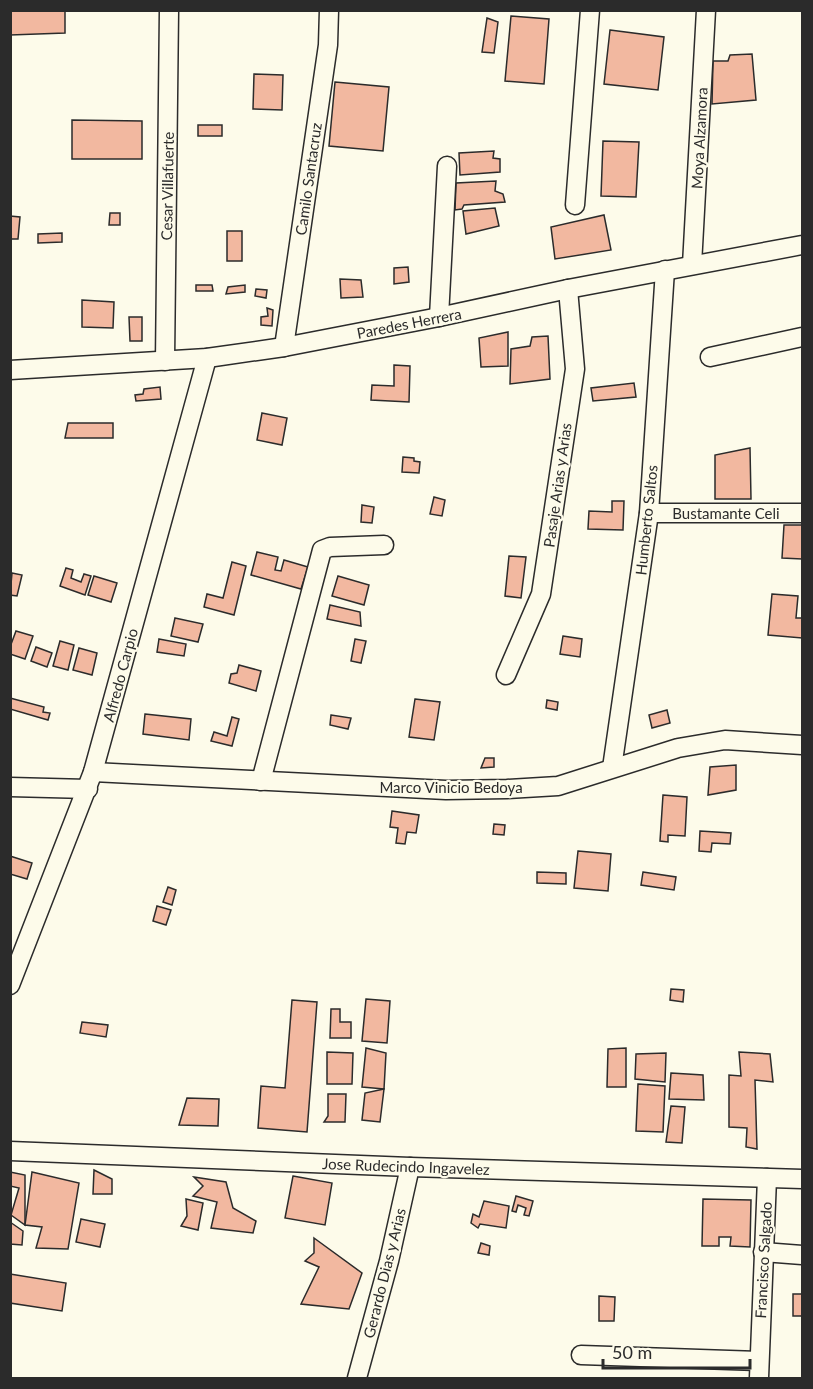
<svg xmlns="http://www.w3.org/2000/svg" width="813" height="1389" font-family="Lato,sans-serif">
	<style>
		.building { fill: #f2b8a0; stroke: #2b2b2b; stroke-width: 1.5 }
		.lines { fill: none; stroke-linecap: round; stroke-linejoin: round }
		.street-casing { stroke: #2b2b2b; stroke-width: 21 }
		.street { stroke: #fdfbea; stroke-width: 18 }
		.labels { text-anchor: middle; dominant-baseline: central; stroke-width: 4.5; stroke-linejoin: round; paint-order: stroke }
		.street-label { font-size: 15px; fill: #2b2b2b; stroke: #fdfbea }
	</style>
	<rect width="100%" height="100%" fill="#fdfbea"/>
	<g class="building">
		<polygon points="10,10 65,10 65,33 10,35"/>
		<polygon points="511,16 549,19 544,84 505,81"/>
		<polygon points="487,18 498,22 494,53 482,52"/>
		<polygon points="610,30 664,37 658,90 604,84"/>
		<polygon points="752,54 756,100 712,104 713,61 728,61 730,55"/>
		<polygon points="254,74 283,75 282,110 253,109"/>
		<polygon points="335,82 389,87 383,151 329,146"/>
		<polygon points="72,120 142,121 142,159 72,159"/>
		<rect x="198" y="125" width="24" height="11"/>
		<polygon points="603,141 639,142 636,197 601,196"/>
		<polygon points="494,151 493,158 500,159 500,172 460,175 459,153"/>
		<polygon points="496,181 495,191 503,194 505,202 464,205 462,209 455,210 456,183"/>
		<polygon points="495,208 499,226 466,234 463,211"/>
		<polygon points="110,213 120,213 120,225 109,225"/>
		<polygon points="604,215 611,250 555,259 551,227"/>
		<polygon points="10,216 20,217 18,239 10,239"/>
		<rect x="227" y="231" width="15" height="30"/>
		<polygon points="62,233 62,242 38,243 38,234"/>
		<polygon points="408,267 409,282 394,284 394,268"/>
		<polygon points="340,279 361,280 363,297 341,298"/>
		<polygon points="196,285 212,285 213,291 196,291"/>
		<polygon points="245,285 245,292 226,294 228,287"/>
		<polygon points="256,289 267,290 266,298 255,296"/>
		<polygon points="82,300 114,302 113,328 82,327"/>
		<polygon points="267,308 273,310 272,326 261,325 261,317 268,316"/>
		<polygon points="129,317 142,317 142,341 130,341"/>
		<polygon points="508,332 508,366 481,367 479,338"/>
		<polygon points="548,336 550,379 510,384 511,349 530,346 532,337"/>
		<polygon points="394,365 410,366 409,402 371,400 372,385 394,386"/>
		<polygon points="634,383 636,397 593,401 591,388"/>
		<polygon points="160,387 161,399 136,401 135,395 143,394 144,389"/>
		<polygon points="262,413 287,418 282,445 257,440"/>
		<polygon points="68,423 113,423 113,438 65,438"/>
		<polygon points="750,448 751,499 715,499 715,455"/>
		<polygon points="403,457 414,458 414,461 420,462 419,473 402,472"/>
		<polygon points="434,497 445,500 442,516 430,514"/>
		<polygon points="612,501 624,501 623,530 588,529 589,511 612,512"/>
		<polygon points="362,505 374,507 372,523 361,522"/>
		<polygon points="784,525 802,525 802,559 782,558"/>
		<polygon points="257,552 278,557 275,570 281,571 284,560 308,567 301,589 251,575"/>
		<polygon points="509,556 526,557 521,598 505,596"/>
		<polygon points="232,562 246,566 234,615 204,607 207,594 223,598"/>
		<polygon points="66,568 73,570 71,578 81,582 84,574 91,576 85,595 60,586"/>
		<polygon points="12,573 22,575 17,596 10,595"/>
		<polygon points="94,576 117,583 111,602 88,595"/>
		<polygon points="338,576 369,585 364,605 332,596"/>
		<polygon points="772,594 798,596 796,618 802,618 802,638 768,635"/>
		<polygon points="330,605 360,612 361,626 327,619"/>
		<polygon points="175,618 203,624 198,642 171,636"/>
		<polygon points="16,631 33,636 25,659 10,654 10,647"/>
		<polygon points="563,636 582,639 580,657 560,654"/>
		<polygon points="159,639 186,644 184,656 157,652"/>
		<polygon points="355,639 366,641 361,663 351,661"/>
		<polygon points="60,641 74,645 68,670 53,666"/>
		<polygon points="36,647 52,653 47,667 31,661"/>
		<polygon points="79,648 97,653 92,675 73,670"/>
		<polygon points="239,665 261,671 256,691 229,683 231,674 237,673"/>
		<polygon points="10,698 44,707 43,712 50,713 48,720 10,709"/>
		<polygon points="415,699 440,702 434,740 409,737"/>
		<polygon points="547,700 558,702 557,710 546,708"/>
		<polygon points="667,710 670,723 652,728 649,715"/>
		<polygon points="145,714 191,719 189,740 143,734"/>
		<polygon points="331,715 351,718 348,729 330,725"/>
		<polygon points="232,717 239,719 232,746 211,741 214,732 227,736"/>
		<polygon points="485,758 494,758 494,767 481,768"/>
		<polygon points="736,765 736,790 708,795 710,767"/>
		<polygon points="663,795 687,797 685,836 668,835 668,842 660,841"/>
		<polygon points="392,811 419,815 416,833 407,832 405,844 396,843 398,828 390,827"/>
		<polygon points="494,824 505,825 504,835 493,834"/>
		<polygon points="700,831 731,833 730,844 712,843 711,852 699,851"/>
		<polygon points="578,851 611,854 608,891 574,888"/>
		<polygon points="10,856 32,863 27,879 10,874"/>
		<polygon points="537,872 566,873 566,884 537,883"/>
		<polygon points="643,872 676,877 674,890 641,885"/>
		<polygon points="168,887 176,890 172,905 163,902"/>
		<polygon points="157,906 171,910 166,925 153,921"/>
		<polygon points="671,989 684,990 683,1002 670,1000"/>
		<polygon points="366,999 390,1001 387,1043 362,1041"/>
		<polygon points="292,1000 317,1002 307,1132 258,1128 261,1086 285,1088"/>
		<polygon points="331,1009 340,1009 340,1022 351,1022 351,1038 330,1038"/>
		<polygon points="82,1022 108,1025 106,1037 80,1033"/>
		<polygon points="366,1048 386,1053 384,1089 362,1087"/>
		<polygon points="626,1048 626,1087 607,1087 608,1049"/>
		<polygon points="327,1052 353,1053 352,1084 327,1084"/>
		<polygon points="739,1052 770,1054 773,1082 755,1080 757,1149 746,1147 747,1128 729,1127 729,1075 741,1076"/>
		<polygon points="666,1053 665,1082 635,1079 636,1054"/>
		<polygon points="671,1073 703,1075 704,1100 669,1099"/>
		<polygon points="638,1084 665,1086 663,1132 636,1131"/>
		<polygon points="384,1089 380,1122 362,1120 365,1093"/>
		<polygon points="328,1094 346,1094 345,1122 324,1122 328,1116"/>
		<polygon points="187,1098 219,1099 218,1126 179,1125"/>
		<polygon points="671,1106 685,1107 682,1143 666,1142"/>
		<polygon points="94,1170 112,1179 112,1194 93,1194"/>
		<polygon points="10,1172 25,1175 25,1225 11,1215 19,1188 10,1186"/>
		<polygon points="32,1172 79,1183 68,1249 36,1248 42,1227 25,1225"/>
		<polygon points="293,1176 332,1183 325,1225 285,1218"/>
		<polygon points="194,1177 226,1182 233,1208 256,1221 253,1233 211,1228 217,1202 193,1196 203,1186"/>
		<polygon points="516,1196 533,1201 529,1216 524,1215 526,1208 518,1205 516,1212 512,1211"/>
		<polygon points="186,1199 203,1203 198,1230 181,1226 187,1216"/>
		<polygon points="703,1199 751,1200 750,1247 730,1246 731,1237 719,1237 719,1246 702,1246"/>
		<polygon points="484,1201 509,1206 506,1228 480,1224 478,1228 471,1223 473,1214 479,1217"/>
		<polygon points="81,1219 105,1224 100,1247 76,1242"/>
		<polygon points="10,1222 23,1231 22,1245 10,1244"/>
		<polygon points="314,1238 362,1273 349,1309 301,1304 319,1267 305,1261 314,1253"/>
		<polygon points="481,1243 490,1246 489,1255 478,1253"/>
		<polygon points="10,1274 66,1283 62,1311 10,1303"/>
		<rect x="793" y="1294" width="9" height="22"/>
		<polygon points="599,1296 615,1297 614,1321 599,1321"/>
	</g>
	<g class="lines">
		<defs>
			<g id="street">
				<polyline points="575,205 590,10"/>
				<polyline points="692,265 706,10"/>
				<polyline points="439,317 447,166"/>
				<polyline points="284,347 328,45 329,10"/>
				<polyline points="710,357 802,337"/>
				<polyline points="165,361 169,10"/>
				<polyline points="10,370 207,358 284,347 439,317 568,289 802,245"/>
				<polyline points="649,513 802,513"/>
				<polyline points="506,675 541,594 575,369 568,289"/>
				<polyline points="612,768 649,513 665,270"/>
				<polyline points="93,772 446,790 507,789 558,786 678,748 725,740 802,745"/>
				<polyline points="261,781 322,550 330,547 384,545"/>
				<polyline points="10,787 88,789"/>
				<polyline points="10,985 93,772 207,358"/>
				<polyline points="10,1151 410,1167 802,1179"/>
				<polyline points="763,1252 802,1255"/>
				<polyline points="581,1355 759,1361"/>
				<polyline points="357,1378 389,1261 410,1167"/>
				<polyline points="759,1378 767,1178"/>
			</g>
		</defs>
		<use href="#street" class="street-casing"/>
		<use href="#street" class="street"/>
	</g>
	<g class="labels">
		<g class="street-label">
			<text transform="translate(699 138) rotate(-87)">Moya Alzamora</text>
			<text transform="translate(308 179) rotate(-82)">Camilo Santacruz</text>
			<text transform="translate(167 186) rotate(-89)">Cesar Villafuerte</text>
			<text transform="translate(409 323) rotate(-11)">Paredes Herrera</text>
			<text transform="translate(557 485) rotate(-82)">Pasaje Arias y Arias</text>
			<text x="726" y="513">Bustamante Celi</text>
			<text transform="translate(646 520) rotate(-84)">Humberto Saltos</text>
			<text transform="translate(120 675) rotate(-75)">Alfredo Carpio</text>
			<text x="451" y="787">Marco Vinicio Bedoya</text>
			<text transform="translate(406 1166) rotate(2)">Jose Rudecindo Ingavelez</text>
			<text transform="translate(763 1260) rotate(-87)">Francisco Salgado</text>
			<text transform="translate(384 1273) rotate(-76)">Gerardo Dias y Arias</text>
		</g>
	</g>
	<rect width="813" height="1389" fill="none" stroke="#2b2b2b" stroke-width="24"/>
	<path d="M603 1359v9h147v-9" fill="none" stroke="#2b2b2b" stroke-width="3"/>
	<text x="612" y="1359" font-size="18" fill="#2b2b2b" stroke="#fdfbea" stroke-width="4.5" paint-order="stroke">50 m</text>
</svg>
